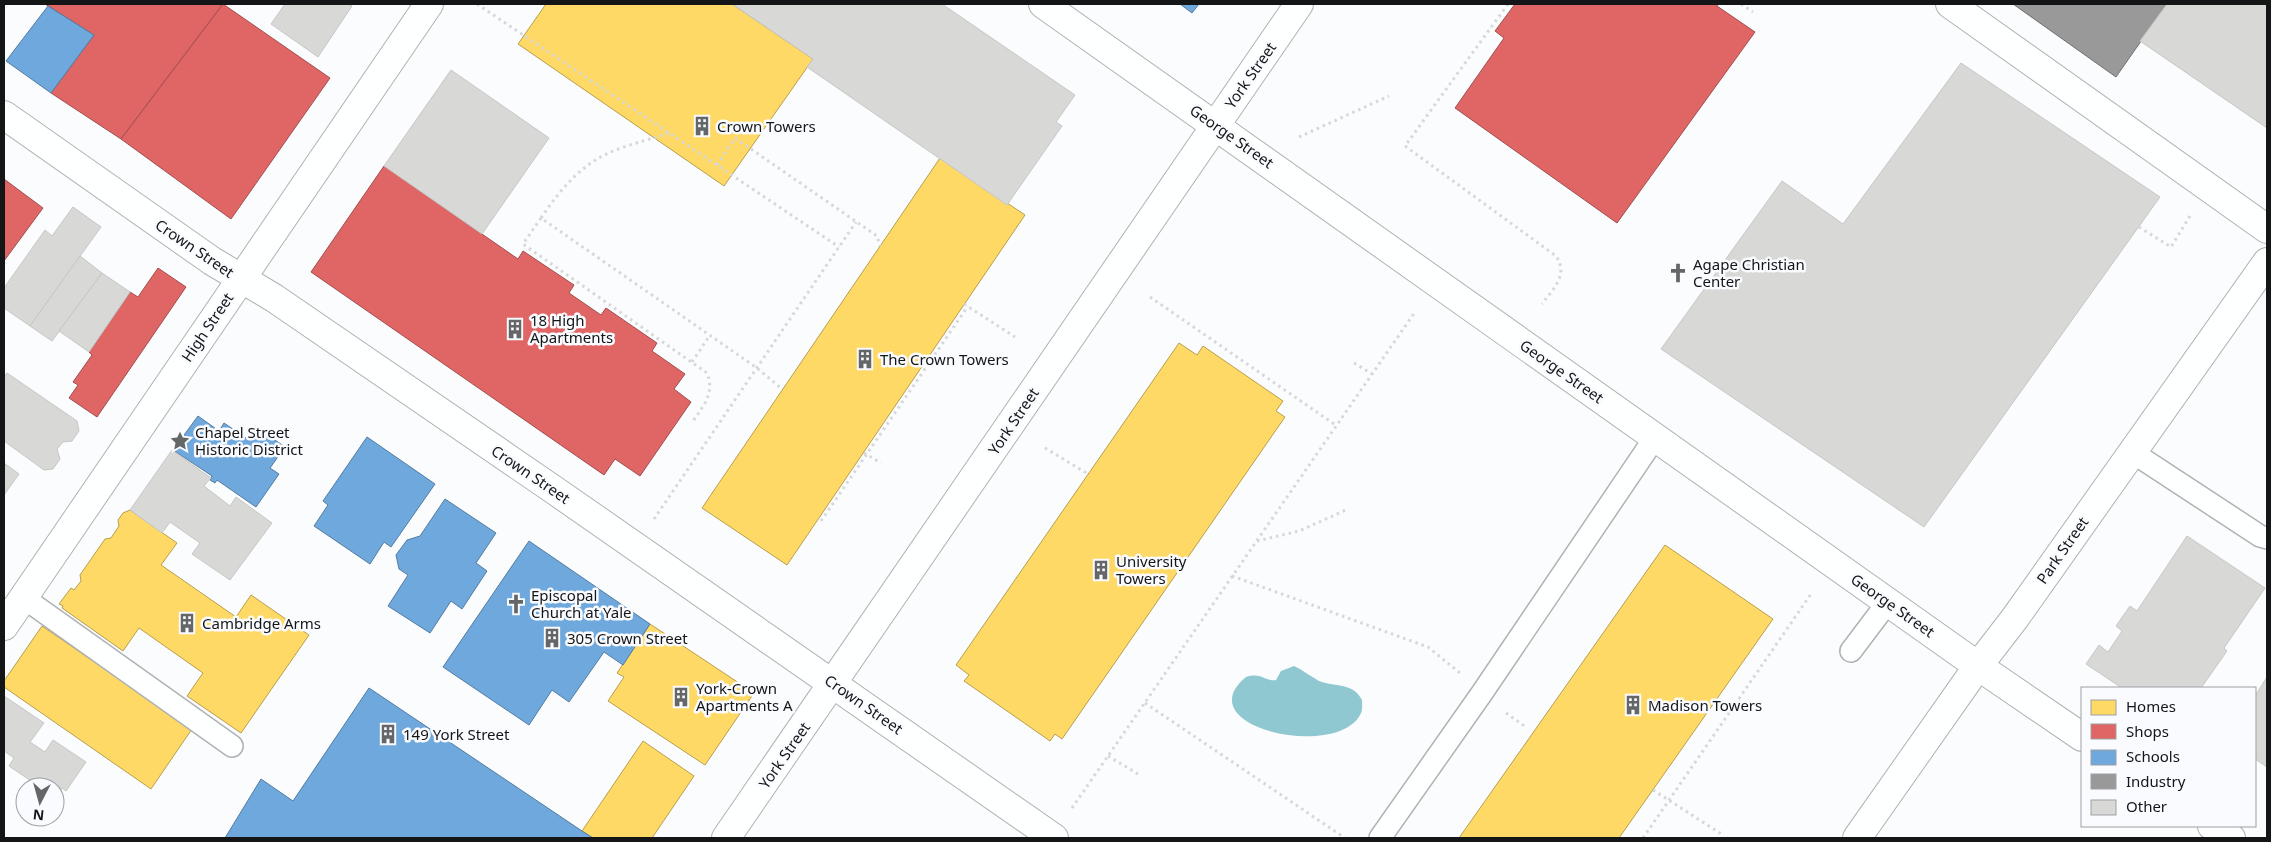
<svg xmlns="http://www.w3.org/2000/svg" width="2271" height="842" font-family="'Noto Sans',sans-serif">
	<style>
		.water { fill: #8fc8d0 }
		.homes { fill: #ffd966; stroke: #b89e4e }
		.shops { fill: #e06666; stroke: #a24e4e }
		.schools { fill: #6fa8dc; stroke: #537ca1 }
		.industry { fill: #999; stroke: #717172 }
		.building { fill: #d8d8d7; stroke: #c6c6c5 }
		.lines { fill: none; stroke-linecap: round; stroke-linejoin: round }
		.service-casing { stroke: #b0b2b4; stroke-width: 24 }
		.minor-casing { stroke: #b0b2b4; stroke-width: 30 }
		.tertiary-casing { stroke: #b0b2b4; stroke-width: 30 }
		.secondary-casing { stroke: #b0b2b4; stroke-width: 30 }
		.trunk-casing { stroke: #b0b2b4; stroke-width: 30 }
		.path { stroke: #d7d7d8; stroke-width: 3; stroke-dasharray: 2.5 4; stroke-linecap: butt }
		.service { stroke: #feffff; stroke-width: 21 }
		.minor { stroke: #feffff; stroke-width: 28 }
		.tertiary { stroke: #feffff; stroke-width: 28 }
		.secondary { stroke: #feffff; stroke-width: 28 }
		.trunk { stroke: #feffff; stroke-width: 28 }
		.labels { text-anchor: middle; dominant-baseline: central; stroke-width: 5; stroke-linejoin: round; paint-order: stroke }
		.street-label { font-size: 15px; fill: #131517; stroke: #f9fbff }
		.poi-label { font-size: 15px; fill: #131517; stroke: #f9fbff; text-anchor: start }
	</style>
	<rect width="100%" height="100%" fill="#fafcfe"/>
	<path class="water" d="M1294,666c9,4 16,10 25,15 15,6 34,1 43,19 0,4 1,11 -2,15 -24,45 -174,12 -114,-38 16,-5 19,5 30,3l5,-9z"/>
	<g class="homes">
		<polygon points="546,4 732,4 813,59 724,186 518,44"/>
		<polygon points="940,158 1025,215 787,565 702,508"/>
		<polygon points="1179,343 1197,355 1203,346 1283,401 1276,411 1285,417 1062,739 1055,734 1050,741 964,681 969,675 956,665"/>
		<polygon points="130,510 177,543 161,565 236,617 251,595 309,635 241,733 187,696 203,673 139,628 123,651 62,608 63,606 59,604 71,588 74,590 81,581 80,575 105,539 111,538 119,526 118,520 123,513"/>
		<polygon points="1665,545 1773,619 1619,838 1459,838"/>
		<polygon points="650,624 754,693 705,765 608,701 624,677 617,673"/>
		<polygon points="42,626 192,729 151,789 4,687 4,681"/>
		<polygon points="643,741 694,776 652,838 593,838 582,831"/>
	</g>
	<g class="shops">
		<polygon points="45,4 223,4 121,139 51,93 94,35"/>
		<polygon points="223,4 330,78 231,219 121,139"/>
		<polygon points="1515,4 1718,4 1717,6 1755,32 1617,223 1455,108 1504,38 1495,31"/>
		<polygon points="384,166 518,259 523,251 574,285 569,293 601,315 606,308 657,343 652,351 685,374 674,389 691,402 640,476 615,459 604,475 311,272"/>
		<polygon points="4,179 43,208 4,261"/>
		<polygon points="158,268 186,287 97,417 69,398 78,385 73,382 92,355 89,352 130,292 138,297"/>
	</g>
	<g class="schools">
		<polygon points="1180,4 1199,4 1192,13"/>
		<polygon points="48,6 94,35 51,93 6,61"/>
		<polygon points="198,416 219,431 224,423 246,438 255,426 285,447 270,468 279,474 256,507 217,480 215,483 210,480 212,476 173,450"/>
		<polygon points="367,437 435,484 391,547 384,542 370,564 314,526 328,505 323,501"/>
		<polygon points="445,499 496,533 476,563 487,571 462,609 451,601 430,633 388,606 408,575 399,569 396,555 407,540 420,536"/>
		<polygon points="529,541 650,624 623,665 604,652 569,702 552,690 529,725 443,667"/>
		<polygon points="369,688 582,831 593,838 225,838 261,779 293,801"/>
	</g>
	<polygon class="industry" points="2013,4 2167,4 2116,77"/>
	<g class="building">
		<polygon points="285,4 349,4 352,6 318,57 271,24"/>
		<polygon points="732,4 942,4 1075,95 1056,122 1062,126 1007,205 807,67 813,59"/>
		<polygon points="2167,4 2267,4 2267,128 2140,41"/>
		<polygon points="1961,63 2160,197 1924,527 1661,349 1782,181 1843,224"/>
		<polygon points="451,70 549,138 482,234 384,166"/>
		<polygon points="73,207 101,227 30,326 4,308 4,288 45,230 52,236"/>
		<polygon points="80,256 102,273 52,341 30,326"/>
		<polygon points="102,273 130,292 89,352 59,331"/>
		<polygon points="7,373 77,421 79,431 72,441 63,442 57,449 60,459 53,469 44,470 4,441 4,377"/>
		<polygon points="172,450 211,478 204,486 230,506 236,497 272,523 230,580 192,554 200,543 170,522 162,533 130,510"/>
		<polygon points="4,463 19,474 4,495"/>
		<polygon points="2187,536 2265,588 2224,648 2227,651 2201,688 2122,688 2086,664 2099,645 2108,652 2122,631 2116,626 2130,606 2137,611"/>
		<polygon points="2267,677 2267,767 2255,759 2255,696"/>
		<polygon points="4,696 44,723 30,742 45,752 53,740 86,762 66,791 62,788 56,798 55,787 40,787 9,766 14,758 4,751"/>
	</g>
	<g class="lines">
		<defs>
			<g id="service">
				<polyline points="2132,452 2260,536 2267,538"/>
				<polyline points="24,598 232,746"/>
				<polyline points="1851,651 1888,602"/>
				<polyline points="1380,838 1482,693 1656,436"/>
			</g>
			<polyline id="minor" points="4,626 429,4"/>
			<polyline id="tertiary" points="4,115 212,261 274,298 557,492 1054,838"/>
			<g id="secondary">
				<polyline points="1043,4 1978,666 2082,737"/>
				<polyline points="2212,826 2231,838"/>
				<polyline points="726,838 1299,4"/>
				<polyline points="1857,838 1978,666 2015,618 2267,262"/>
			</g>
			<polyline id="trunk" points="1950,4 2267,229"/>
		</defs>
		<use href="#service" class="service-casing"/>
		<use href="#minor" class="minor-casing"/>
		<use href="#tertiary" class="tertiary-casing"/>
		<use href="#secondary" class="secondary-casing"/>
		<use href="#trunk" class="trunk-casing"/>
		<g class="path">
			<polyline points="477,4 839,247"/>
			<path d="M1508,4l-103,142 151,110c13,19 -3,33 -14,48"/>
			<polyline points="1741,4 1753,12"/>
			<path d="M669,133c-26,9 -60,15 -82,33 -19,14 -33,33 -46,52l216,150 25,21"/>
			<polyline points="1299,137 1389,96"/>
			<polyline points="717,165 735,138 877,236 880,246"/>
			<path d="M541,218l-18,26 184,129c8,20 -3,32 -14,48"/>
			<polyline points="2139,227 2171,247 2190,216"/>
			<polyline points="1150,297 1337,426"/>
			<polyline points="964,304 1015,337"/>
			<polyline points="692,362 710,335"/>
			<polyline points="1354,363 1372,374"/>
			<polyline points="1045,448 1088,474"/>
			<polyline points="864,453 881,463"/>
			<polyline points="654,519 856,222"/>
			<polyline points="821,521 968,306"/>
			<polyline points="1257,541 1299,531 1346,510"/>
			<polyline points="1232,576 1428,647 1460,673"/>
			<polyline points="1145,703 1345,838"/>
			<polyline points="1506,713 1526,727"/>
			<polyline points="1108,756 1138,774"/>
			<polyline points="1653,790 1723,835"/>
			<polyline points="1072,808 1415,312"/>
			<polyline points="1643,838 1811,594"/>
		</g>
		<use href="#service" class="service"/>
		<use href="#minor" class="minor"/>
		<use href="#tertiary" class="tertiary"/>
		<use href="#secondary" class="secondary"/>
		<use href="#trunk" class="trunk"/>
	</g>
	<defs>
		<symbol id="building-bare" viewBox="-9 -9 18 18"><path d="M-4-6H4V6H1V3H-1V6H-4ZM-2.5-4.3h1.7v1.8h-1.7ZM.8-4.3h1.7v1.8H.8ZM-2.5-1h1.7V.8h-1.7ZM.8-1h1.7V.8H.8Z" fill="#646668" stroke="#f9fbff" stroke-width="2.5" paint-order="stroke"/></symbol>
		<symbol id="church-bare" viewBox="-9 -9 18 18"><path d="M-1.2-6h2.4v3.5h3.3v2.4h-3.3V6h-2.4V-.1h-3.3v-2.4h3.3Z" fill="#646668" stroke="#f9fbff" stroke-width="2.5" paint-order="stroke"/></symbol>
		<symbol id="sight-bare" viewBox="-9 -9 18 18"><path d="M0-6L1.8-2.2L6-1.7L2.9 1.2L3.7 5.4L0 3.3L-3.7 5.4L-2.9 1.2L-6-1.7L-1.8-2.2Z" fill="#646668" stroke="#f9fbff" stroke-width="2.5" paint-order="stroke"/></symbol>
	</defs>
	<g fill-rule="evenodd">
		<use href="#building-bare" x="688" y="112" width="28" height="28"/>
		<use href="#church-bare" x="1664" y="259" width="28" height="28"/>
		<use href="#building-bare" x="501" y="315" width="28" height="28"/>
		<use href="#building-bare" x="851" y="345" width="28" height="28"/>
		<use href="#sight-bare" x="166" y="427" width="28" height="28"/>
		<use href="#building-bare" x="1087" y="556" width="28" height="28"/>
		<use href="#church-bare" x="502" y="590" width="28" height="28"/>
		<use href="#building-bare" x="173" y="609" width="28" height="28"/>
		<use href="#building-bare" x="538" y="624" width="28" height="28"/>
		<use href="#building-bare" x="667" y="683" width="28" height="28"/>
		<use href="#building-bare" x="1619" y="691" width="28" height="28"/>
		<use href="#building-bare" x="374" y="720" width="28" height="28"/>
	</g>
	<g class="labels">
		<g class="street-label">
			<text transform="translate(1250 75) rotate(-55)">York Street</text>
			<text transform="translate(1232 136) rotate(35)">George Street</text>
			<text transform="translate(195 248) rotate(34)">Crown Street</text>
			<text transform="translate(207 327) rotate(-56)">High Street</text>
			<text transform="translate(1562 371) rotate(35)">George Street</text>
			<text transform="translate(1013 421) rotate(-56)">York Street</text>
			<text transform="translate(531 474) rotate(34)">Crown Street</text>
			<text transform="translate(2062 550) rotate(-55)">Park Street</text>
			<text transform="translate(1893 605) rotate(35)">George Street</text>
			<text transform="translate(864 704) rotate(35)">Crown Street</text>
			<text transform="translate(784 755) rotate(-55)">York Street</text>
		</g>
		<g class="poi-label">
			<text x="717" y="126">Crown Towers</text>
			<text x="1693" y="264">Agape Christian<tspan x="1693" dy="17">Center</tspan></text>
			<text x="530" y="320">18 High<tspan x="530" dy="17">Apartments</tspan></text>
			<text x="880" y="359">The Crown Towers</text>
			<text x="195" y="432">Chapel Street<tspan x="195" dy="17">Historic District</tspan></text>
			<text x="1116" y="561">University<tspan x="1116" dy="17">Towers</tspan></text>
			<text x="531" y="595">Episcopal<tspan x="531" dy="17">Church at Yale</tspan></text>
			<text x="202" y="623">Cambridge Arms</text>
			<text x="567" y="638">305 Crown Street</text>
			<text x="696" y="688">York-Crown<tspan x="696" dy="17">Apartments A</tspan></text>
			<text x="1648" y="705">Madison Towers</text>
			<text x="403" y="734">149 York Street</text>
		</g>
	</g>
	<rect width="2271" height="842" fill="none" stroke="#131517" stroke-width="10"/>
	<rect x="2081" y="687" width="175" height="140" fill="#f9fbff" stroke="#9d9fa2"/>
	<rect x="2091" y="700" width="25" height="15" fill="#ffd966" stroke="#9d9fa2"/>
	<text x="2126" y="712" font-size="15" fill="#131517">Homes</text>
	<rect x="2091" y="724" width="25" height="15" fill="#e06666" stroke="#9d9fa2"/>
	<text x="2126" y="737" font-size="15" fill="#131517">Shops</text>
	<rect x="2091" y="750" width="25" height="15" fill="#6fa8dc" stroke="#9d9fa2"/>
	<text x="2126" y="762" font-size="15" fill="#131517">Schools</text>
	<rect x="2091" y="774" width="25" height="15" fill="#999999" stroke="#9d9fa2"/>
	<text x="2126" y="787" font-size="15" fill="#131517">Industry</text>
	<rect x="2091" y="800" width="25" height="15" fill="#d8d8d7" stroke="#9d9fa2"/>
	<text x="2126" y="812" font-size="15" fill="#131517">Other</text>
	<g transform="translate(40 802) rotate(186)"><circle r="24" fill="#f9fbff" stroke="#9d9fa2"/>
	<path d="M0-4L9 19L0 12L-9 19Z" fill="#646668"/>
	<text y="-8" font-size="14" font-weight="bold" text-anchor="middle" fill="#131517">N</text>
	</g>
</svg>
